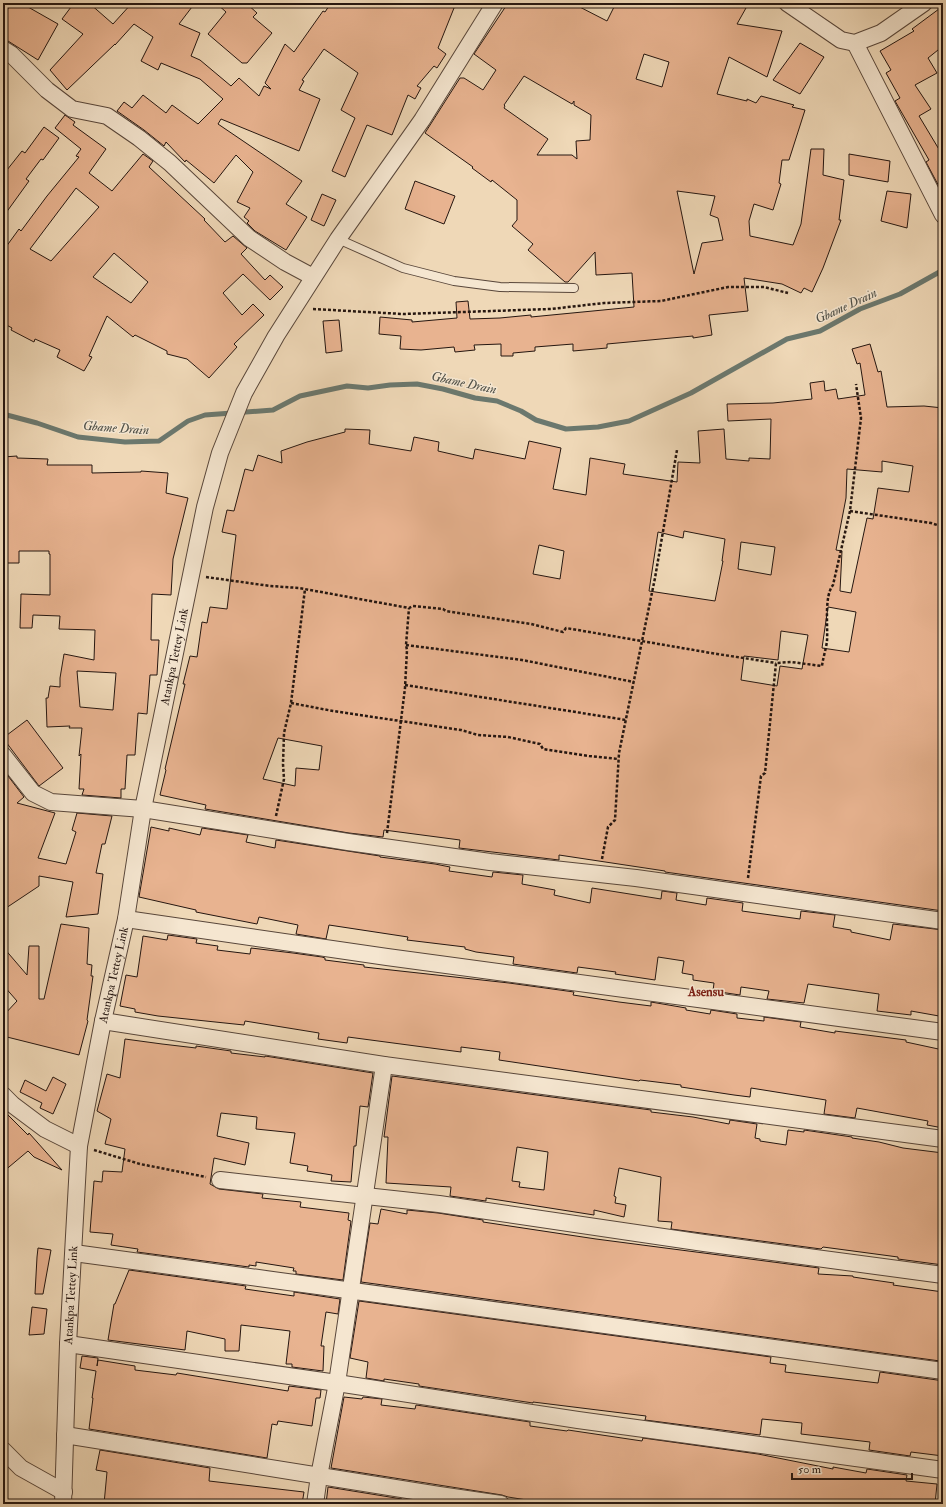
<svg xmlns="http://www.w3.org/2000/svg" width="946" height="1507" font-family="'IM FELL Double Pica',serif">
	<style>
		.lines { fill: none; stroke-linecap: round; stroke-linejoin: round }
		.stream { stroke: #6b786e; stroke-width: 5 }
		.building { fill: #e8b390; stroke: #251610; fill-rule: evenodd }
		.lane-casing { stroke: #58463a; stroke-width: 10 }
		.street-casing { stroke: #58463a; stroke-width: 18 }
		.path { stroke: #251610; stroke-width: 2.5; stroke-dasharray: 3 2; stroke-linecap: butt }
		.lane { stroke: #f5e6d0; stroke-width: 8 }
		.street { stroke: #f5e6d0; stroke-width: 16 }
		.labels { text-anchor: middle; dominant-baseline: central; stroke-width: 3; stroke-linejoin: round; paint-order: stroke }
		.street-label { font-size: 12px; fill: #251610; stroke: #f5e6d0 }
		.water-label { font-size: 13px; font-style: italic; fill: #4e4f47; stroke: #f5e6d0 }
		.neighbourhood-label { font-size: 13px; font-weight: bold; fill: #7a1f14; stroke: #f5e6d0 }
	</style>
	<rect width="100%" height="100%" fill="#efd8b7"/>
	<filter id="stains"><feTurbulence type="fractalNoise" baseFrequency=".005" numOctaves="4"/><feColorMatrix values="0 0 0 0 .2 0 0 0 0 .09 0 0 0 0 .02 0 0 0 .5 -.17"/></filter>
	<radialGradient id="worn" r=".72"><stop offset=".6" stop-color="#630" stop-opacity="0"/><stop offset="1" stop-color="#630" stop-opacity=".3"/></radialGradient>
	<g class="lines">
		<polyline class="stream" points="3,414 37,423 78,437 125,442 159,441 188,421 205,415 273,410 300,396 347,386 368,388 390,385 417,384 443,389 475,398 497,401 521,411 536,420 566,429 598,427 629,421 691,393 787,339 820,331 860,309 900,294 943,270"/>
	</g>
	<g class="building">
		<polygon points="11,3 21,3 58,24 38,60 8,41 3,39 3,17"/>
		<polygon points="74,3 89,3 113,24 132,3 195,3 179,24 200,33 191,56 200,60 231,86 239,78 259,96 264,86 271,89 265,83 285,44 294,52 323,11 325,12 331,3 456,3 438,48 446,54 437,68 434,66 417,86 421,88 415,99 408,95 392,135 367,125 345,177 332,171 355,118 341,110 358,73 324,49 302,80 304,81 299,90 320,99 299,151 221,119 218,124 302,181 286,204 307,217 286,250 255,231 247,223 249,221 244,217 250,208 237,202 253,172 236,155 214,183 186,160 185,162 166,142 164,146 144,130 117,111 124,102 132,108 143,95 166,113 172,105 198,124 223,99 200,79 161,63 158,70 141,61 153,37 134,24 115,45 115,44 67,90 50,70 83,34 62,19"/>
		<polygon points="216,3 246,3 257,13 253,17 272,33 247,63 242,63 208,34 226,12"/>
		<path d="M508,3h64l35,18 9,-18h114l16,5 -9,16 45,7 -15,46 -38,-20 -12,37 30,7v-2l9,4 5,-7 33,9 -2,2 13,3 -16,50h-7l-3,23 2,1 -8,26 -19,-6 -5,17 1,15 43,9 8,-21 10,-75h13l-1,26 21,5 -5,40h2l-18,48 -11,24 -8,-4 -3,5 -19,-9 -38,-6 4,33 -39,4 3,20 -19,3v-2l-86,8v4l-34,3v-7l-38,3v4l-22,2v3h-12v-12l-27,1 1,5 -20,2 -1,-5 -33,3 -21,-1 1,-13 -22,-2 1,-17 32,3v2l45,-4 -1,-16 12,-1 2,18 30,-1 31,-3v2l103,-10 -2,-34 -36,2 -1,-23 -27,30h-3l-37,-32 5,-6 -21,-18 5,-6v-20l-25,-20 -1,2 -19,-14 1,-1 -48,-34 35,-55h4l19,12 13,-20 -22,-16zM644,54l25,8 -7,25 -26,-8zM524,76l48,28 2,-3v4l17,10 -1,25 -14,1 1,18 -5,-4h-35l11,-16 -44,-31 1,-2 -1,-1zM677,191l38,5 -5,19 8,3 5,22 -21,3 -8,31z"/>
		<polygon points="943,6 943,46 928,58 937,73 915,85 931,109 919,116 943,156 943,194 926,162 929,160 895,101 900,98 886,73 891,70 880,51 914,31 912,29"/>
		<polygon points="800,43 824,57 800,94 773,80"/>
		<path d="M65,115l10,7 -2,3 33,24 -17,24 23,18 31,-37 10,7 -4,6 56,52 -1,1 21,22 8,-6 14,12 -6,6 24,26 5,-5 13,12 -13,13 -27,-26 -20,19 19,22 11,-11 11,11 -30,29 3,3 -28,31 -22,-19 -20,-5v-3l-32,-16 -2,2 -26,-21 -18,40 3,1 -8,14 -27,-14 3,-7 -25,-11 -1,3 -23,-12 1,-2 -9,-5v-72l16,-22 2,2 26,-35 32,-39 -3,-1 5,-7 -26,-21zM76,188l23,19 -48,54 -21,-12zM114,253l34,29 -17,21 -38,-26z"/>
		<polygon points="44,127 59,138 43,160 41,159 26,179 29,181 3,217 3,175 22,151 25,153"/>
		<polygon points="849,154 890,161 888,182 849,175"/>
		<polygon points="415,181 455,196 444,224 405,209"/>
		<polygon points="887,191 911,194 907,228 881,221"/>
		<polygon points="322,194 336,200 324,226 311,220"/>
		<polygon points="339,320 342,351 326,353 323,321"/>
		<path d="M870,344l8,28 3,-1 6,36 37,-1 19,2v370l-3,21 3,1v111l-278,-39v-1l-106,-16v5l-100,-12 1,-8 -76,-10 -1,7 -34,-4 -144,-24 1,-4 -46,-10 6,-25 -1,-1 20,-85h-2l7,-28 7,1 5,-35 5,1 3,-16 17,2 9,-74 -14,-3 5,-22 7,1 11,-42 8,2 5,-16 24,8 -1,-12 26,-9 38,-10v-3l25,1 -1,14 42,7 3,-14 25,5 -1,9 35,8 2,-10 50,10 4,-18 32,7 -8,41 33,6 4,-37 35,6 -2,10 54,8 1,-20 22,1 -2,-32 26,-2 2,30 23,2v-3l21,1 1,-40 -43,2 -1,-17 46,-1 39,-4 -2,-16 14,-2 1,10 11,-2 2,10 27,-4 -5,-32 -3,1 -5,-15zM882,461l31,5 -4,26 -31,-4 -5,31 -6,-1 -16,75 -11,-2 2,-40 -6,-1 10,-52 1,-29 35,3zM684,531l41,8 -3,22h1l-8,40 -66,-10 9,-59 25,6zM741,542l34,5 -4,28 -33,-6zM539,545l25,6 -4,28 -27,-5zM828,607l28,5 -7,40 -27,-4zM781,631l27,4 -6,34 -22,-3 -3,20 -36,-6 3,-24 34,4zM278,738l44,8 -3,24 -23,-2 -1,18 -32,-7z"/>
		<path d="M17,456v2l31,1 -1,6h45v8l49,-1v-1l27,2 -2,20 22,5 -15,61 -2,36 -19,-1 -1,46h8l-2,35h-7l-3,39 -9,-1 -3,42h-8l-2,34h-4v9l-39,-3 2,-6h-5l2,-35 -2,2 3,-28h-13l1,-2 -23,1 -1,-29h2l2,-12 10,1v-9l4,-24 30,6 1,-30 -36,-1 1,-13 -27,-1 -1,13h-12l1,-34 29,1v-41h-1v-3h-30v12h-16v-106zM77,671l39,2 -3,37 -33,-3z"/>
		<polygon points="27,720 63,768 39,786 3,738"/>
		<polygon points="5,772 24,797 17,803 55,813 38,858 66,864 76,832 72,830 77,813 112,816 105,844 102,844 96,873 103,874 98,914 66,917 73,882 39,876 39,886 3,910 3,866 6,851 3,851 3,775"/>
		<polygon points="151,827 169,831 169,828 200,835 202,828 248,835 246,842 275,848 276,840 380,856 380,857 435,864 450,867 449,871 492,877 493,872 523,875 522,884 555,890 554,895 590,903 592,888 661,899 662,891 677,893 676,900 706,905 707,898 743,903 742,911 800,919 801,911 835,915 833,927 851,930 851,932 890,940 893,924 943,930 943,994 939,1016 911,1011 911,1015 877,1011 879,994 808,984 804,1003 767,999 769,991 741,987 740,995 713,991 714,983 693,980 693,975 682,973 684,961 658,957 655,980 615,974 616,972 578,967 577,973 513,964 514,957 476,952 465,949 465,947 407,940 408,937 329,925 326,939 296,934 298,925 259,917 257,924 196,912 196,910 139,897"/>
		<polygon points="61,924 89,928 87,964 92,965 91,976 93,976 87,1020 88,1021 79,1055 3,1036 3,1016 17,1001 3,985 3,947 27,975 29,946 39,946 39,999 44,999"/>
		<polygon points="168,935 197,939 196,943 218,946 217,950 250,954 251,948 293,953 322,957 325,958 325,960 364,965 364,967 509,983 574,992 573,995 619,1002 651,1006 651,1002 686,1008 686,1010 710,1014 711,1010 737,1014 737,1018 764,1021 764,1017 801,1022 800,1027 835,1033 835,1031 906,1040 906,1042 943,1050 943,1128 927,1125 928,1121 857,1108 855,1118 824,1114 826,1100 751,1088 750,1097 734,1095 681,1087 681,1085 640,1080 639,1081 499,1060 500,1052 461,1047 461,1052 348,1037 347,1043 318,1039 319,1033 245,1021 244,1025 158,1016 135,1012 135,1009 120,1006 126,975 137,977 143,936 167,940"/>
		<polygon points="125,1039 162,1044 196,1048 196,1046 231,1051 231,1053 265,1057 265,1056 373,1073 368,1107 360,1106 356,1146 354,1146 351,1182 331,1181 332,1175 307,1171 308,1166 290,1163 295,1133 256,1129 257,1117 221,1113 217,1136 249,1143 245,1165 214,1158 210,1184 219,1189 263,1194 262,1198 301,1202 300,1207 349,1213 348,1220 351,1221 343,1280 296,1274 296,1271 293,1271 294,1268 256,1262 256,1266 249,1265 249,1267 137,1252 138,1249 111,1245 113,1234 90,1232 94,1181 102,1182 103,1171 122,1172 125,1149 105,1144 111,1119 97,1111 107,1074 120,1078"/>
		<path d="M392,1076l259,34v2l42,5 36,7 1,-4 27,4 -2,14 5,1v2l26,4 2,-15 16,2v-2l48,7v1l27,4 24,6 40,5v112l-45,-6v-2l-75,-10 -2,2 -150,-20 1,-7 -14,-1 3,-44 -42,-9 -5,28 2,1 -1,6 11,2 -2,12 -30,-7v5l-108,-17v3l-36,-5 1,-9 -65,-4 2,-46h-4zM517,1147l31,5 -4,38 -25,-3 1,-5 -8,-1z"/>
		<polygon points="53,1077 66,1084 53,1114 40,1108 42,1103 20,1092 25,1080 46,1091"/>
		<polygon points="3,1110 28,1135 29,1133 62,1170 34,1157 28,1151 3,1172"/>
		<polygon points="381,1209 407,1214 407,1210 438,1213 483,1220 483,1222 596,1239 819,1268 818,1274 853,1276 853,1277 894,1283 893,1285 943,1292 943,1344 940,1361 361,1282 370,1223 378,1224"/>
		<polygon points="38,1248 51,1250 43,1294 35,1294 37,1257"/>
		<polygon points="129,1270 246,1286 245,1289 294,1296 294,1292 340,1299 338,1314 326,1312 321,1346 324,1346 323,1371 292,1367 292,1364 286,1364 290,1331 241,1325 239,1351 225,1351 225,1339 187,1331 185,1350 108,1340 114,1304 115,1304"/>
		<polygon points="359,1301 771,1357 770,1363 786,1365 785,1372 878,1383 880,1372 937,1380 943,1381 943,1456 911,1452 910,1456 869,1450 870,1442 801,1434 802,1423 762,1419 760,1435 645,1420 646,1416 533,1402 533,1403 419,1386 419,1384 384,1379 384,1381 366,1378 368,1362 350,1358"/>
		<polygon points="32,1307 47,1309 44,1334 29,1335"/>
		<polygon points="82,1356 98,1358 97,1366 98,1360 135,1366 135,1370 176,1375 177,1373 288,1391 289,1386 321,1390 320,1398 316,1398 312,1426 278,1421 277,1425 272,1424 267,1458 89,1429 93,1398 92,1398 96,1371 80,1368"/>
		<polygon points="344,1397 362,1399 363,1397 382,1399 381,1405 415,1409 416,1405 530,1422 530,1426 567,1431 568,1430 642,1441 643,1438 758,1454 833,1469 833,1467 866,1473 867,1469 907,1475 906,1481 937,1484 935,1504 552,1504 508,1497 502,1495 331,1468"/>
		<polygon points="100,1450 210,1468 209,1481 304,1492 302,1504 237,1504 207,1501 206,1504 104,1504 107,1472 96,1470"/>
		<polygon points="328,1487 402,1499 401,1504 326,1504"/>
	</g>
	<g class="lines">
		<defs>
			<polyline id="lane" points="338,239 403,268 454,281 500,287 574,288"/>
			<g id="street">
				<polyline points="787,3 841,40 855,43 881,33 924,3"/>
				<polyline points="855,43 943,215"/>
				<polyline points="3,49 11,54 47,90 72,109 107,116 139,138 170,163 249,238 285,262 313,277"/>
				<polyline points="3,755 33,793 51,802 143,809 348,842 490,862 636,878 943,921"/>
				<polyline points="126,919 387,957 943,1032"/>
				<polyline points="103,1021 384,1065 943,1139"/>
				<polyline points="3,1095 13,1105 45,1129 79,1146"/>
				<polyline points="220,1180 439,1204 704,1243 943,1275"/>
				<polyline points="74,1253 943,1371"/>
				<polyline points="68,1344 337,1383 578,1420 943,1470"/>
				<polyline points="65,1435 439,1495 501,1504"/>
				<polyline points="3,1450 21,1468 64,1492"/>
				<path id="s1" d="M63,1504l5,-160 11,-198 24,-125 23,-102 17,-110 62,-302 15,-54 24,-60 32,-57 62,-97 84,-119 73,-117"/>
				<polyline points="315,1504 319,1476 337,1383 384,1065"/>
			</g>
		</defs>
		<use href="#lane" class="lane-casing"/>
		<use href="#street" class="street-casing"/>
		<g class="path">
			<polyline points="313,309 403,314 551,309 604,303 661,301 728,287 764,287 788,293"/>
			<polyline points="850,511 931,523 943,527"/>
			<polyline points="206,577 270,586 299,588 409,608 413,606 443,609 446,611 531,624 563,632 566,628 717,654 776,663"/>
			<polyline points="406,645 522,660 634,682"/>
			<polyline points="405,685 626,720"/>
			<polyline points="291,703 333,711 461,730 478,735 508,737 540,744 543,749 589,756 618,759"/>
			<polyline points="276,816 284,779 283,764 284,733 291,703 305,589"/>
			<polyline points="387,833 405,688 407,650 406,645 409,608"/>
			<polyline points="602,859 608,827 615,820 619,753 655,578 677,450"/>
			<path d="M748,878l13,-102 4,-3 11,-110 15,-1 31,4c1,-8 4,-17 5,-25 1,-15 -3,-45 6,-56l17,-74 11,-93 -5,-34"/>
			<polyline points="94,1150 140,1164 206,1177"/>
		</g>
		<use href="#lane" class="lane"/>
		<use href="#street" class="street"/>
	</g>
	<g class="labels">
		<g class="street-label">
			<text stroke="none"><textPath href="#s1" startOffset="857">Atankpa Tettey Link</textPath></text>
			<text stroke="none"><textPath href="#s1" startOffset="533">Atankpa Tettey Link</textPath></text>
			<text stroke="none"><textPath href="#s1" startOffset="209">Atankpa Tettey Link</textPath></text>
		</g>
		<g class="water-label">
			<text transform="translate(846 306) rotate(-25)">Gbame Drain</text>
			<text transform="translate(464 383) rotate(12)">Gbame Drain</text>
			<text transform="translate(116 428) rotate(4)">Gbame Drain</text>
		</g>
		<g class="neighbourhood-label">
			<text x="706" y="992">Asensu</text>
		</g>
	</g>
	<rect width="946" height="1507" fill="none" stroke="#efd8b7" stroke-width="16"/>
	<rect x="4" y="4" width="938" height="1499" fill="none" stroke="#251610" stroke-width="2"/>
	<rect x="8" y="8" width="930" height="1491" fill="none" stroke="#251610"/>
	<path d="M792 1473v6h120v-6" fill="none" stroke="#251610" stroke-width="2"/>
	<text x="798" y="1473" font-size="12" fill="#251610" stroke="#f5e6d0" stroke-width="3" paint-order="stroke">50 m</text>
	<rect width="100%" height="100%" filter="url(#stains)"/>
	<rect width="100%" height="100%" fill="url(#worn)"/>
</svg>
